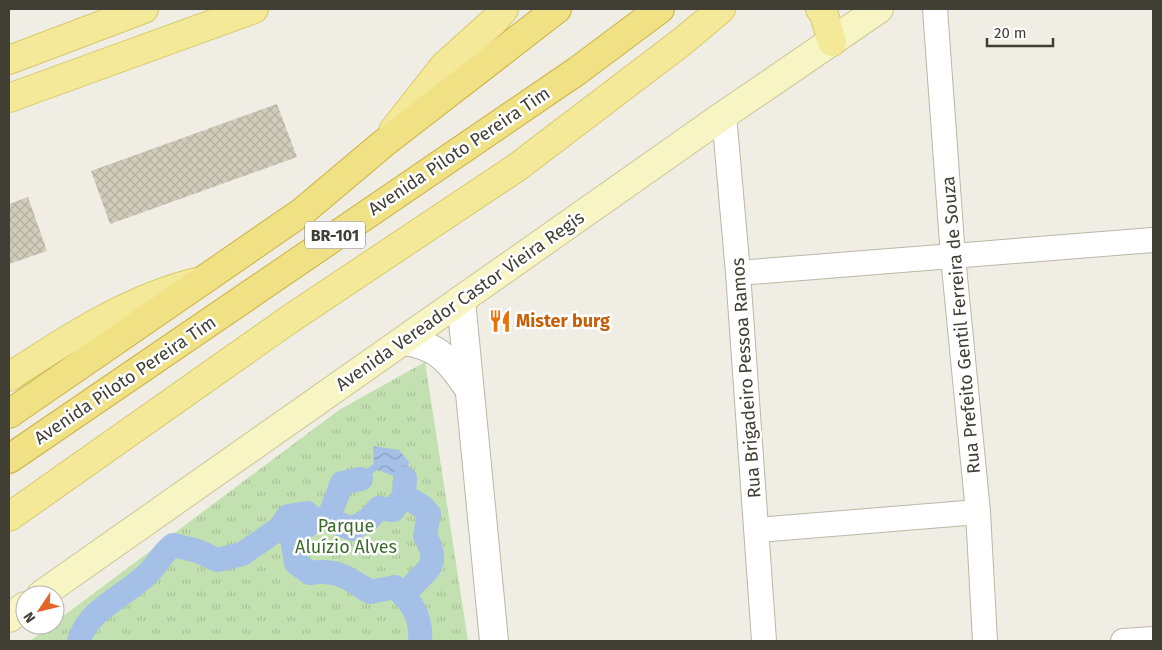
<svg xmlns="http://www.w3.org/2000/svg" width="1162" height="650" font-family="'Fira Sans',sans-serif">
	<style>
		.grass { fill: url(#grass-tufts) }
		.water { fill: url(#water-waves) }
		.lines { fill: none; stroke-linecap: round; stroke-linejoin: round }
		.stream { stroke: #a5c0e7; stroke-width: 7 }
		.canal { stroke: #a5c0e7; stroke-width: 24 }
		.building { fill: url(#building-cross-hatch) }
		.minor-casing { stroke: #bab7a7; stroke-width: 26 }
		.tertiary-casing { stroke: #bab7a7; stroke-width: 30 }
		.secondary-casing { stroke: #cbc797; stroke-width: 30 }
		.primary-casing { stroke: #d6c96b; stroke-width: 30 }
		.trunk-casing { stroke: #ccb142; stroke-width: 30 }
		.minor { stroke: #fff; stroke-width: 24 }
		.tertiary { stroke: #fff; stroke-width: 28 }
		.secondary { stroke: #f8f5c5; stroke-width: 28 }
		.primary { stroke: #f3e999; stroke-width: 28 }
		.trunk { stroke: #f0e284; stroke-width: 28 }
		.labels { text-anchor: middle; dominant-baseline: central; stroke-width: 5; stroke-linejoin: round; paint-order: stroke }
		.shield { fill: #fff; stroke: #7a7871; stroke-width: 1 }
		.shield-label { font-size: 16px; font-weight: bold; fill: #413e34 }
		.street-label { font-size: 18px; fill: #413e34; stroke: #fff }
		.food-label { font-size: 18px; font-weight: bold; fill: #c56008; stroke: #fff; text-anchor: start }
		.park-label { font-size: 18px; fill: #3b6c2e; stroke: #fff }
	</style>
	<defs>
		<pattern id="grass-tufts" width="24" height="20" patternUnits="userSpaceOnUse" patternTransform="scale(1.25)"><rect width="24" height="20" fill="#c2e0b0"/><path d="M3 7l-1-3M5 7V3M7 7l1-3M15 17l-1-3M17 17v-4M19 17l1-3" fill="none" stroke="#a8c198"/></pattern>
		<pattern id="water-waves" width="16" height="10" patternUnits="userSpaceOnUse" patternTransform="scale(1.25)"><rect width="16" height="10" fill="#a5c0e7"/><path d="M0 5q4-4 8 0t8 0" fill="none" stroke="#889dbc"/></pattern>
		<pattern id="building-cross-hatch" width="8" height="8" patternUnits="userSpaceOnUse" patternTransform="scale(1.25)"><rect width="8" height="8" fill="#d0cbba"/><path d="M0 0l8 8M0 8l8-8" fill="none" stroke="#b4afa0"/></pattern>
	</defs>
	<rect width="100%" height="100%" fill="#f0eee4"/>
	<polygon class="grass" points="425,362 468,641 30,641 339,410"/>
	<polygon class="water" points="373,446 399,450 409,462 405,478 391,475 374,468"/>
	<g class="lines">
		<polyline class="stream" points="361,479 374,468"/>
		<g class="canal">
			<path d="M361,479l-19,4 -13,34 -16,4 -21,17 4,25 14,10c28,-4 38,5 60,19l25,-5c17,15 27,31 25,54"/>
			<path d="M404,496l19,11 6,7 -4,22c20,35 -6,35 -20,60"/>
			<polyline points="329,517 337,523 352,529 369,519 379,508 393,510 404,496 405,478"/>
			<path d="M79,641c9,-34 54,-48 74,-73 8,-9 10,-16 20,-23l25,6 19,9 25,-6 38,-26 8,-12 19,-3 6,8"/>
		</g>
	</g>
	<g class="building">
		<polygon points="277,104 297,157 110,224 91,171"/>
		<polygon points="28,197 47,251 9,264 9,204"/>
	</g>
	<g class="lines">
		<defs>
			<g id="minor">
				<polyline points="935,9 953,257 978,512 985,641"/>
				<polyline points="724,115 738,273 764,641"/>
				<polyline points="738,273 1153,240"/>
				<polyline points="757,530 978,512"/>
				<polyline points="1123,641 1153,639"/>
			</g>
			<g id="tertiary">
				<polyline points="461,300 494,641"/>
				<path d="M404,341c34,4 47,21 65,48"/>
			</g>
			<g id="secondary">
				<polyline points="41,595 724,115 879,9"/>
				<polyline points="9,618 25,606"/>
			</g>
			<g id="primary">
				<polyline points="820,9 824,14 832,42"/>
				<polyline points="9,60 144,9"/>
				<polyline points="9,98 254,9"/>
				<polyline points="393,131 444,66 494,21 504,9"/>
				<path d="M9,377c58,-38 119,-78 187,-95"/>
				<polyline points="9,517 287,321 516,168 683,41 721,9"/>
			</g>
			<g id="trunk">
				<polyline points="9,414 302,212 384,143 557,9"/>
				<polyline points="9,459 577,71 660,9"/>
			</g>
		</defs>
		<use href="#minor" class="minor-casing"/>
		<use href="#tertiary" class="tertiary-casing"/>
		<use href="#secondary" class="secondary-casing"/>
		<use href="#primary" class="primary-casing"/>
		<use href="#trunk" class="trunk-casing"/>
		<use href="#minor" class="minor"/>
		<use href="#tertiary" class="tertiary"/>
		<use href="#secondary" class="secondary"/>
		<use href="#primary" class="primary"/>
		<use href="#trunk" class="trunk"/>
	</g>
	<defs>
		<symbol id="restaurant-bare" viewBox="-9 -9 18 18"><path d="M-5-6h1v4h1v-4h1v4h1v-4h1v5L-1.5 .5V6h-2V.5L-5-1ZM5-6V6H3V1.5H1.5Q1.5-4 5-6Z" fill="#e8710a" stroke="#fff" stroke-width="2.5" paint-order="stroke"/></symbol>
	</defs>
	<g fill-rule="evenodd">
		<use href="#restaurant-bare" x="484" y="305" width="32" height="32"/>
	</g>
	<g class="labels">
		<rect class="shield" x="305" y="221.5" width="60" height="27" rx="4"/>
		<g class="shield-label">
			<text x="335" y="235">BR-101</text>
		</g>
		<g class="street-label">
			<text transform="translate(459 151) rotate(-34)">Avenida Piloto Pereira Tim</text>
			<text transform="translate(460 301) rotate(-35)">Avenida Vereador Castor Vieira Regis</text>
			<text transform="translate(961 325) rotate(-95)">Rua Prefeito Gentil Ferreira de Souza</text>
			<text transform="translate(746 378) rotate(-94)">Rua Brigadeiro Pessoa Ramos</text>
			<text transform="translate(125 380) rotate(-34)">Avenida Piloto Pereira Tim</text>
		</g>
		<g class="food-label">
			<text x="516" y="321">Mister burg</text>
		</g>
		<g class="park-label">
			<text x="346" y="526">Parque<tspan x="346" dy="21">Aluízio Alves</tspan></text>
		</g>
	</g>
	<rect width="1162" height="650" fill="none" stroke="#413e34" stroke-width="20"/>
	<g transform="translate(40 610) rotate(235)"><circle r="24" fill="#ffffff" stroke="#b3b2ae"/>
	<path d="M0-4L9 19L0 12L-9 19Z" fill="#e36527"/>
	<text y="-8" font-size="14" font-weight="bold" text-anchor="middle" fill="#413e34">N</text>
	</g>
	<path d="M987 38v8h66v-8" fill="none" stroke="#413e34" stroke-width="2.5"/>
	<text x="994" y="38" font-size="15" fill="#413e34" stroke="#ffffff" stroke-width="4" paint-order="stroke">20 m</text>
</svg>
